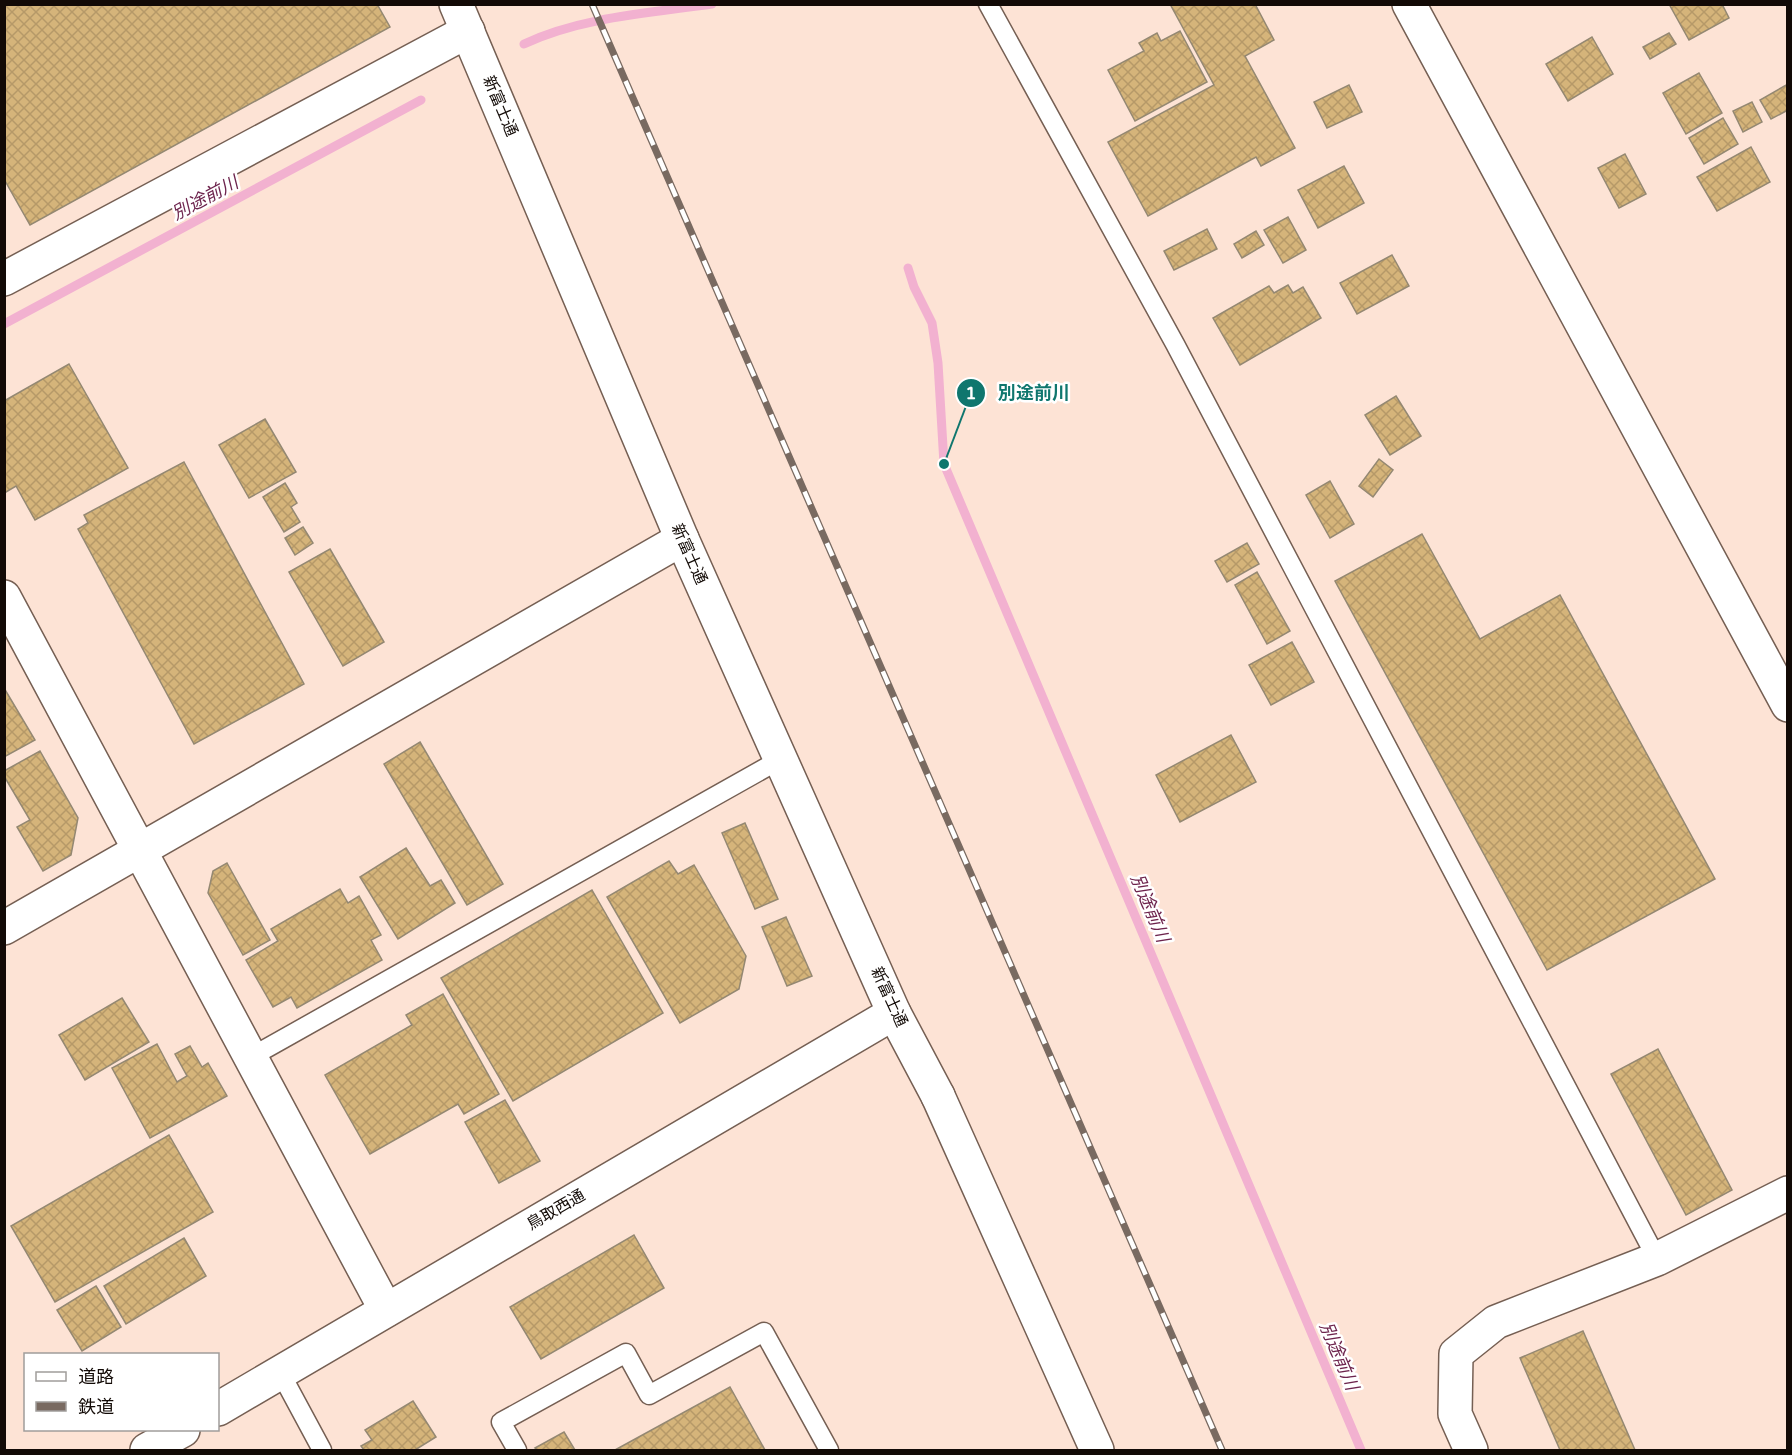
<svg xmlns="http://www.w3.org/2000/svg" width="1792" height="1455" font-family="'Varela Round','Noto Sans JP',sans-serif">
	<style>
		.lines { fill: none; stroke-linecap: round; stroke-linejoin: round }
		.stream { stroke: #f2b1d0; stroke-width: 9 }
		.building { fill: url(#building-cross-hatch); stroke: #948872; stroke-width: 1.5 }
		.service-casing { stroke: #755f53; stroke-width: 21 }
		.minor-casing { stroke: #755f53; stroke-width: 36 }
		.tertiary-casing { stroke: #755f53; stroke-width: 36 }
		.service { stroke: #fff; stroke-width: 18 }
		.minor { stroke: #fff; stroke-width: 33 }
		.tertiary { stroke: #fff; stroke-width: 33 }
		.rail-casing { stroke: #796a61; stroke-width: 7 }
		.rail { stroke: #fff; stroke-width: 4.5; stroke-dasharray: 14; stroke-linecap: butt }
		.labels { text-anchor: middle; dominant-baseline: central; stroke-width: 5; stroke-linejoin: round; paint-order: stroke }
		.street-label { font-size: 16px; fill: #120a06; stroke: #fff }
		.water-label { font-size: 18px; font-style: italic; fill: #6d244d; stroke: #fff }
		.leader { fill: none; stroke: #0f766e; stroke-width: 2 }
		.callout-dot { fill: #0f766e; stroke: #fff; stroke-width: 2 }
		.mark-label { font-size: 18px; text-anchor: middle; font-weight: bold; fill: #fff }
		.callout-label { font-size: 18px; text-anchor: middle; font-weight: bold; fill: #0f766e; stroke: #fff; stroke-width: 5; stroke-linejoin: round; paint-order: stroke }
	</style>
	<defs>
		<pattern id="building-cross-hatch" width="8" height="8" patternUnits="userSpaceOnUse" patternTransform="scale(1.5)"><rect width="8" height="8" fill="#d5b47a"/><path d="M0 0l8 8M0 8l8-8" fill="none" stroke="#b69968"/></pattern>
	</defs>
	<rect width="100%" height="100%" fill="#fde3d5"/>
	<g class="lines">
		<g class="stream">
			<path d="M524,44c58,-27 126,-31 188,-40"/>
			<polyline points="908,268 914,287 932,323 938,363 944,464 1361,1450"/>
			<polyline points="4,324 421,100"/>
		</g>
	</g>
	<g class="building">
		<polygon points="4,4 377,4 390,27 30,225 4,179"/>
		<polygon points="1170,4 1255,4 1274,40 1245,56 1295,148 1261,166 1256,157 1148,216 1108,142 1214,85"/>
		<polygon points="1669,4 1722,4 1729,18 1689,40"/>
		<polygon points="1180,31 1207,82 1135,121 1108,70 1144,51 1139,43 1157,33 1161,41"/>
		<polygon points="1669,33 1676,44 1650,59 1643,47"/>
		<polygon points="1592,37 1613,74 1568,101 1546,64"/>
		<polygon points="1699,73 1722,113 1686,134 1663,93"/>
		<polygon points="1788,84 1788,110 1771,119 1760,100"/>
		<polygon points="1349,85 1362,112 1327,128 1314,102"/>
		<polygon points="1752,102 1762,122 1743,132 1733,111"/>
		<polygon points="1723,118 1738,144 1704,164 1689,138"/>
		<polygon points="1751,147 1770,182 1717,211 1697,177"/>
		<polygon points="1625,154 1646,194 1619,208 1598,168"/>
		<polygon points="1344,166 1364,203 1318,228 1298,190"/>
		<polygon points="1288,217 1306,250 1283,263 1264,230"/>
		<polygon points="1207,229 1217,249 1174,270 1164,251"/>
		<polygon points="1256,231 1264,245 1242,258 1234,244"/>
		<polygon points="1392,255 1409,286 1357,314 1340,283"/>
		<polygon points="1288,285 1293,293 1303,287 1321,318 1240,365 1213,318 1269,286 1274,293"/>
		<polygon points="69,364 128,468 35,520 16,486 6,492 4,490 4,401"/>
		<polygon points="1396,396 1421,436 1390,455 1365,415"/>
		<polygon points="265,419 296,472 249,498 219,445"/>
		<polygon points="1379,459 1393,470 1373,497 1359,486"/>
		<polygon points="184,462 304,684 194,744 78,529 88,523 84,515"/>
		<polygon points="1330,481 1354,524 1330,538 1306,495"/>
		<polygon points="285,483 297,503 291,507 300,522 284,532 263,497"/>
		<polygon points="303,527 313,543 295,555 285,538"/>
		<polygon points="1422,534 1480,639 1560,595 1715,879 1547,970 1335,581"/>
		<polygon points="1247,543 1259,564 1227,582 1215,561"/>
		<polygon points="330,549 384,642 343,666 289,572"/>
		<polygon points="1257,572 1290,631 1267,644 1235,585"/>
		<polygon points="1292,642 1314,682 1271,705 1249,665"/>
		<polygon points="4,688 35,740 4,757"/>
		<polygon points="1231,735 1256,782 1180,822 1156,775"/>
		<polygon points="420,742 503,884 467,905 384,764"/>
		<polygon points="40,751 78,818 71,855 43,871 17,827 30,820 4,776 4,771"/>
		<polygon points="745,823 778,899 755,909 722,833"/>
		<polygon points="406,848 430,886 441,880 455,903 398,939 360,877"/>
		<polygon points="669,861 678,874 694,865 746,956 739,989 680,1023 607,897"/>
		<polygon points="227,863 270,940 243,955 208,893 213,871"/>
		<polygon points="340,889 348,903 359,896 381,935 371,940 382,960 297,1008 291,997 273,1007 246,960 278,941 271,929"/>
		<polygon points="592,890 663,1013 513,1101 441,978"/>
		<polygon points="786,917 812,976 787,986 762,927"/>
		<polygon points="443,994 499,1094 464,1114 458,1104 370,1154 325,1075 412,1025 406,1015"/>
		<polygon points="122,998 149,1042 85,1080 59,1035"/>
		<polygon points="157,1044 177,1082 187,1076 175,1054 190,1046 202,1067 208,1063 227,1096 150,1138 112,1068"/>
		<polygon points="1658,1049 1732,1190 1686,1215 1611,1074"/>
		<polygon points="505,1100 540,1161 499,1183 465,1122"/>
		<polygon points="169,1135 213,1212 55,1302 11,1226"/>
		<polygon points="634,1235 664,1288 541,1359 510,1307"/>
		<polygon points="184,1238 206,1276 126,1324 104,1286"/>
		<polygon points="96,1286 121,1327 82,1351 57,1310"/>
		<polygon points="1583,1331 1635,1450 1560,1450 1520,1358"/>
		<polygon points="730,1387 765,1450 615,1450"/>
		<polygon points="413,1401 436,1437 415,1450 364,1450 361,1446 372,1440 365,1430"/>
		<polygon points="564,1432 575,1450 537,1450 535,1448"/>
	</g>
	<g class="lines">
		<defs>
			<g id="service">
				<polyline points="988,4 1175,344 1657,1259"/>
				<polyline points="251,1057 781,759"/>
				<polyline points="280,1372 322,1450"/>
				<polyline points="517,1450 501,1422 626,1353 649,1395 764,1332 829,1450"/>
			</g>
			<g id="minor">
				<polyline points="4,279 468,31"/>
				<polyline points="4,597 386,1310"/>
				<polyline points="4,928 682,539"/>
				<polyline points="938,1096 1097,1450"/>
				<polyline points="218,1409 894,1013"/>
				<polyline points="147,1450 183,1430"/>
				<polyline points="1471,1450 1455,1414 1456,1354 1496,1322 1657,1259 1788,1193"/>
			</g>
			<g id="tertiary">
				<polyline points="456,4 682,539 894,1013 938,1096"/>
				<polyline points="1409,4 1788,705"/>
			</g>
		</defs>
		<use href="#service" class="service-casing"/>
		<use href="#minor" class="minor-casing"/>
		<use href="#tertiary" class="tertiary-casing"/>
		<use href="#service" class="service"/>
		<use href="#minor" class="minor"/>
		<use href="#tertiary" class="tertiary"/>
		<defs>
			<polyline id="rail" points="592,4 1222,1450"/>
		</defs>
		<use href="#rail" class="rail-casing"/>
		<use href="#rail" class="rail"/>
	</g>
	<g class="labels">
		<g class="street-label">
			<text transform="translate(500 106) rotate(67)">新富士通</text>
			<text transform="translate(689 554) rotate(66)">新富士通</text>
			<text transform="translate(889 997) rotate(65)">新富士通</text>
			<text transform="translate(556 1210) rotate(-30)">鳥取西通</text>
		</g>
		<g class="water-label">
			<text transform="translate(205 198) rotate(-28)">別途前川</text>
			<text transform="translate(1150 908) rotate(67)">別途前川</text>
			<text transform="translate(1339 1356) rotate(67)">別途前川</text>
		</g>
	</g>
	<path class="leader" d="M944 464L971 393"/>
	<g class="callout-dot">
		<circle cx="944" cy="464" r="6"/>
		<circle cx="971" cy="393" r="15"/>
	</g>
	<g class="mark-label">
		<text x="971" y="399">1</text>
	</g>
	<g class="callout-label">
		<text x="1034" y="399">別途前川</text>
	</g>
	<rect width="1792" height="1455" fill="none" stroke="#120a06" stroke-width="12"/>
	<rect x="24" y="1353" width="195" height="78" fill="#ffffff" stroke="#a09d9b" stroke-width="1.5"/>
	<rect x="36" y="1372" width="30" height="9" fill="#ffffff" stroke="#a09d9b" stroke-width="1.5"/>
	<text x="78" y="1383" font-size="18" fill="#120a06">道路</text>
	<rect x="36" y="1402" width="30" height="9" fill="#796a61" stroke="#a09d9b" stroke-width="1.5"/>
	<text x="78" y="1413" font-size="18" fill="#120a06">鉄道</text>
</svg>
